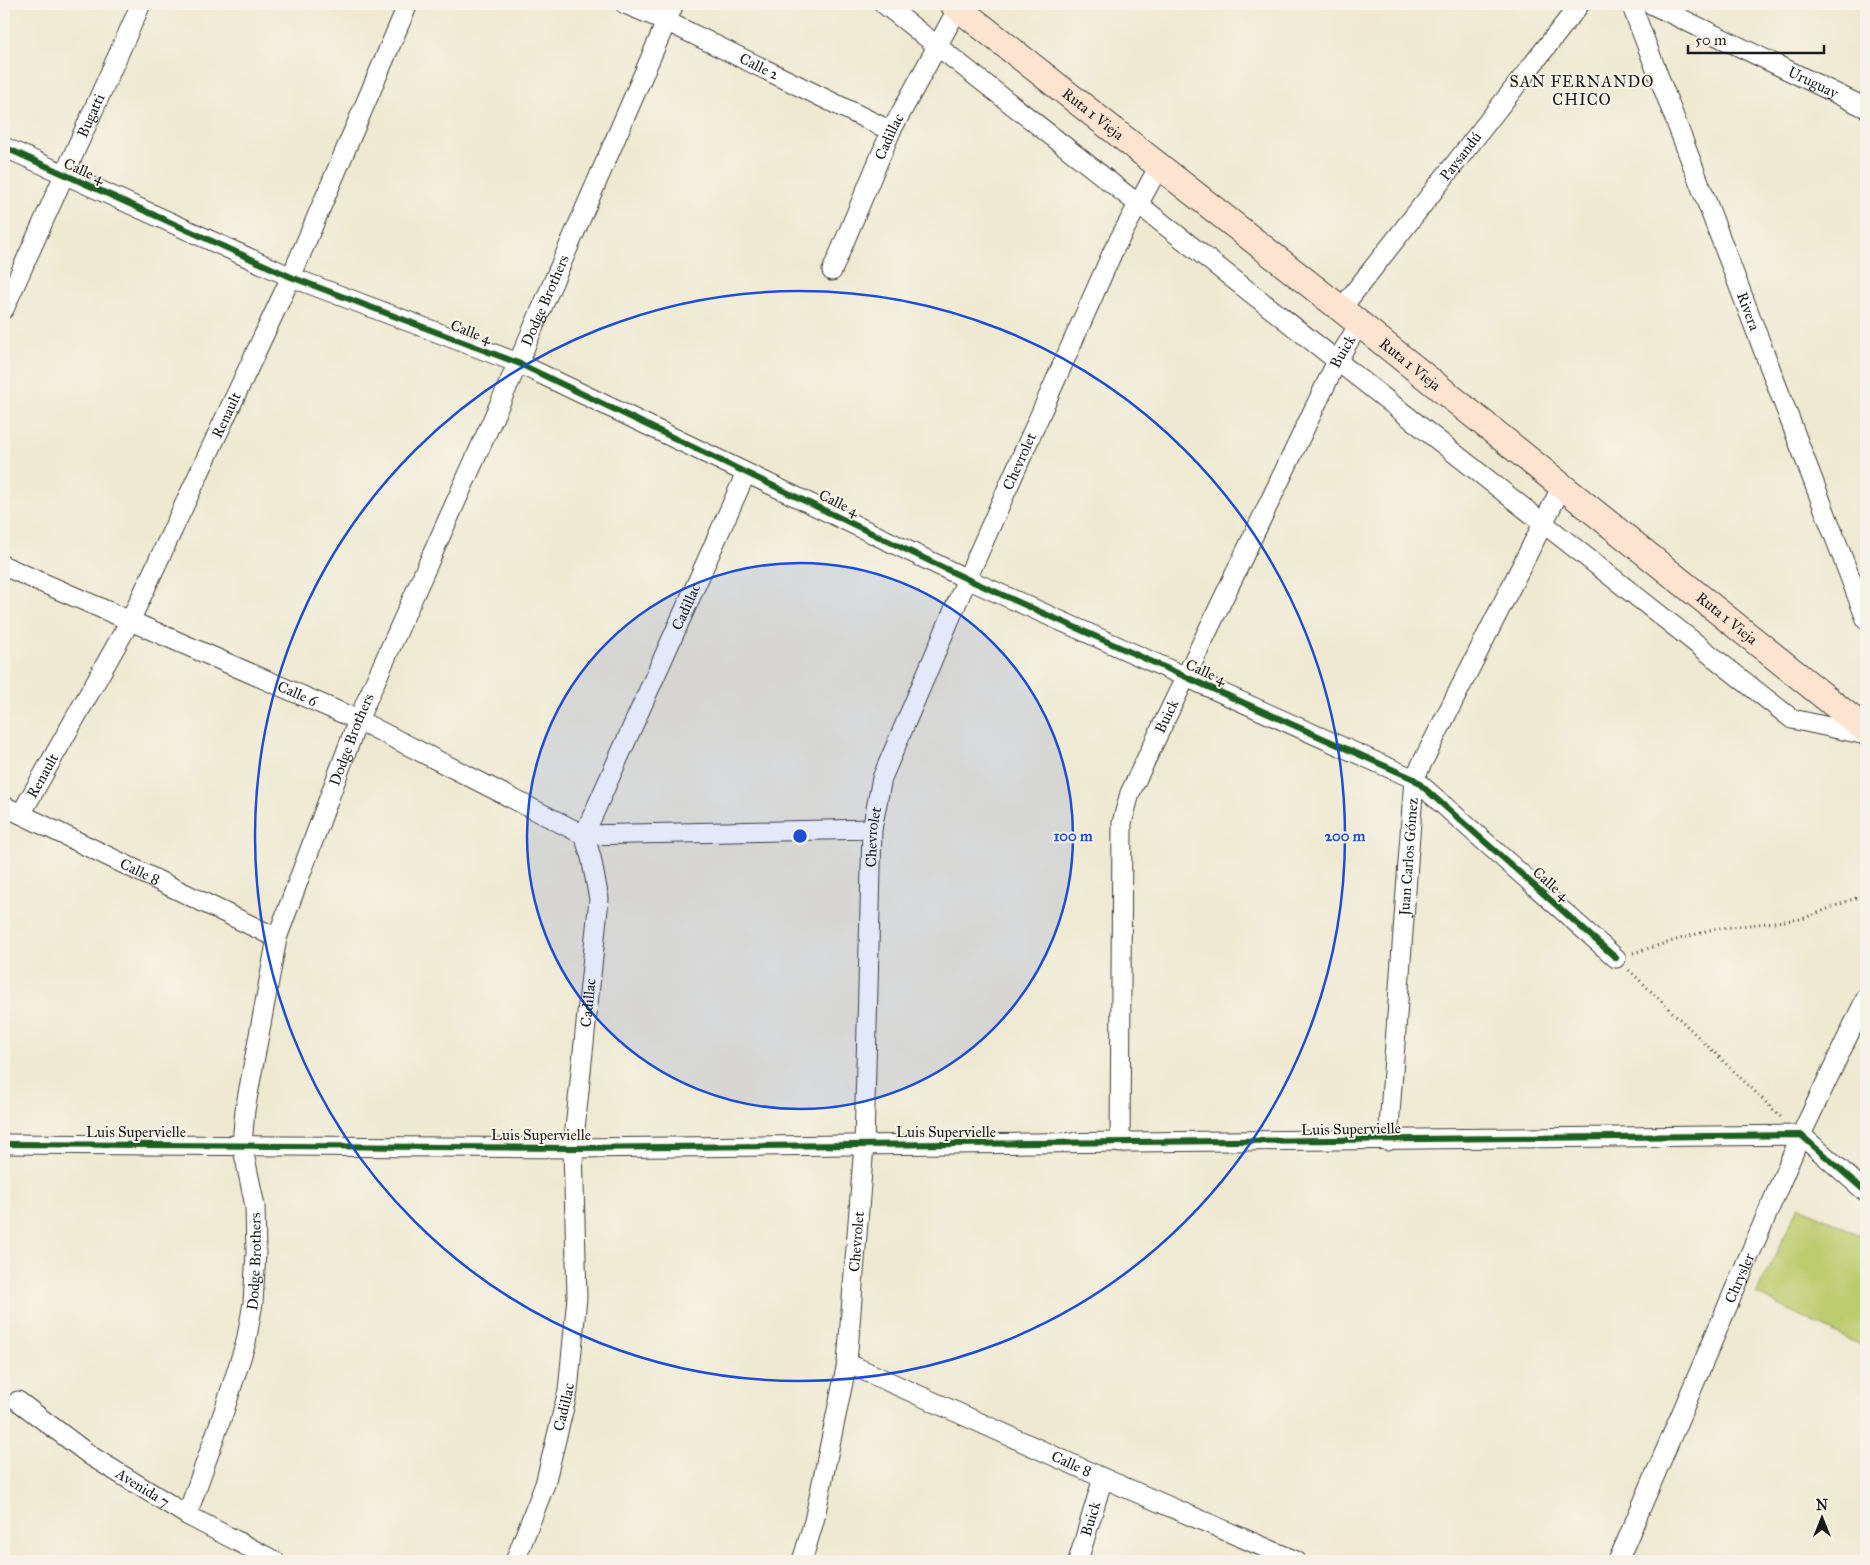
<svg xmlns="http://www.w3.org/2000/svg" width="1870" height="1565" font-family="'IM FELL Great Primer',serif">
	<style>
		.green { fill: #becc6f; stroke: #6d7446 }
		.lines { fill: none; stroke-linecap: round; stroke-linejoin: round }
		.street-casing { stroke: #3c3b37; stroke-width: 21 }
		.secondary-casing { stroke: #3c3b37; stroke-width: 28 }
		.path { stroke: #3c3b37; stroke-width: 3; stroke-dasharray: 1 4; stroke-linecap: butt }
		.street { stroke: #fff; stroke-width: 19 }
		.secondary { stroke: #fde4d1; stroke-width: 26 }
		.cycleway-casing { stroke: #f7f3e8; stroke-width: 9 }
		.cycleway { stroke: #1b5e20; stroke-width: 6 }
		.ring { fill: none; stroke: #1d4ed8; stroke-width: 2.5 }
		.labels { text-anchor: middle; dominant-baseline: central; stroke-width: 4; stroke-linejoin: round; paint-order: stroke }
		.street-label { font-size: 15px; fill: #1c1c1c; stroke: #f7f3e8 }
		.neighbourhood-label { font-size: 16px; letter-spacing: 1px; fill: #1c1c1c; stroke: #f7f3e8 }
		.centre { fill: #1d4ed8; stroke: #f7f3e8; stroke-width: 2.5 }
		.ring-label { font-size: 15px; text-anchor: middle; font-weight: bold; fill: #1d4ed8; stroke: #f7f3e8; stroke-width: 4; stroke-linejoin: round; paint-order: stroke }
	</style>
	<rect width="100%" height="100%" fill="#f7f3e8"/>
	<filter id="ink" filterUnits="userSpaceOnUse"><feTurbulence type="fractalNoise" baseFrequency=".02" numOctaves="2"/><feDisplacementMap in="SourceGraphic" scale="10" xChannelSelector="R" yChannelSelector="G"/><feConvolveMatrix kernelMatrix="1 2 1 2 8 2 1 2 1" color-interpolation-filters="sRGB"/></filter>
	<filter id="wash" filterUnits="userSpaceOnUse"><feTurbulence type="fractalNoise" baseFrequency=".0096" numOctaves="4" result="noise"/><feDisplacementMap in="SourceGraphic" scale="20" xChannelSelector="R" yChannelSelector="G"/><feGaussianBlur stdDeviation="1.12" result="paint"/><feColorMatrix in="noise" values="0 0 0 0 0 0 0 0 0 0 0 0 0 0 0 0 0 1.4 0 .05"/><feComposite in="paint" operator="in"/></filter>
	<g filter="url(#wash)">
		<rect width="100%" height="100%" fill="#efe9d1"/>
		<polygon class="green" points="1799,1206 1866,1238 1866,1348 1756,1294"/>
	</g>
	<g filter="url(#ink)">
		<g class="lines">
			<defs>
				<g id="street">
					<path id="s1" d="M625,4l41,17 225,110"/>
					<polyline points="884,4 1792,719 1866,735"/>
					<path id="s2" d="M1631,4l235,615"/>
					<path id="s3" d="M1651,4l215,104"/>
					<polyline points="4,147 291,277 518,363 967,579 1414,779 1616,958"/>
					<path id="s4" d="M832,271l59,-140 67,-123"/>
					<path id="s5" d="M4,309l137,-305"/>
					<path id="s6" d="M1341,309l239,-305"/>
					<path id="s7" d="M4,566l354,154 226,115 288,-6"/>
					<path id="s8" d="M4,806l273,132"/>
					<path id="s9" d="M21,814l109,-193 161,-344 117,-273"/>
					<path id="s10" d="M1388,1141l26,-362 148,-293"/>
					<path id="s11" d="M1120,1143l2,-320 8,-30 207,-432 22,-37"/>
					<polyline points="4,1144 573,1148 1801,1135 1866,1192"/>
					<path id="s12" d="M847,1363l256,115 193,83"/>
					<path id="s13" d="M18,1401l73,55 96,59 88,46"/>
					<path id="s14" d="M187,1515l37,-104 22,-69 7,-39 3,-51 -1,-46 -13,-62 3,-34 32,-172 81,-218 160,-357 156,-359"/>
					<path id="s15" d="M515,1561l30,-77 23,-93 9,-94 -4,-149 26,-249 -8,-42 -7,-22 162,-362"/>
					<path id="s16" d="M802,1561l12,-40 33,-158 17,-218 8,-316 10,-51 85,-199 147,-330 44,-81"/>
					<path id="s17" d="M1078,1561l25,-83"/>
					<path id="s18" d="M1618,1561l183,-426 65,-137"/>
				</g>
				<g id="secondary">
					<path id="s19" d="M953,4l388,305 525,421"/>
				</g>
			</defs>
			<use href="#street" class="street-casing"/>
			<use href="#secondary" class="secondary-casing"/>
			<g class="path">
				<polyline points="1633,953 1713,929 1802,919 1866,894"/>
				<polyline points="1629,970 1781,1117"/>
			</g>
			<use href="#street" class="street"/>
			<use href="#secondary" class="secondary"/>
			<defs>
				<g id="cycleway">
					<polyline points="4,147 291,277 518,363 967,579 1414,779 1616,958"/>
					<polyline points="4,1144 573,1148 1801,1135 1866,1192"/>
				</g>
			</defs>
			<use href="#cycleway" class="cycleway-casing"/>
			<use href="#cycleway" class="cycleway"/>
		</g>
	</g>
	<circle cx="800" cy="836" r="273" fill="#1d4ed8" fill-opacity=".12"/>
	<g class="ring">
		<circle cx="800" cy="836" r="273"/>
		<circle cx="800" cy="836" r="545"/>
	</g>
	<g class="labels">
		<g class="street-label">
			<text stroke="none"><textPath href="#s1" startOffset="148">Calle 2</textPath></text>
			<text stroke="none"><textPath href="#s3" startOffset="180">Uruguay</textPath></text>
			<text stroke="none"><textPath href="#s19" startOffset="178">Ruta 1 Vieja</textPath></text>
			<text stroke="none"><textPath href="#s5" startOffset="212">Bugatti</textPath></text>
			<text stroke="none"><textPath href="#s4" startOffset="146">Cadillac</textPath></text>
			<text stroke="none"><textPath href="#s6" startOffset="194">Paysandú</textPath></text>
			<text transform="translate(84 171) rotate(24)">Calle 4</text>
			<text stroke="none"><textPath href="#s14" startOffset="1284">Dodge Brothers</textPath></text>
			<text stroke="none"><textPath href="#s2" startOffset="329">Rivera</textPath></text>
			<text transform="translate(471 332) rotate(21)">Calle 4</text>
			<text stroke="none"><textPath href="#s11" startOffset="841">Buick</textPath></text>
			<text stroke="none"><textPath href="#s19" startOffset="582">Ruta 1 Vieja</textPath></text>
			<text stroke="none"><textPath href="#s9" startOffset="449">Renault</textPath></text>
			<text stroke="none"><textPath href="#s16" startOffset="1135">Chevrolet</textPath></text>
			<text transform="translate(839 503) rotate(26)">Calle 4</text>
			<text stroke="none"><textPath href="#s15" startOffset="988">Cadillac</textPath></text>
			<text stroke="none"><textPath href="#s19" startOffset="988">Ruta 1 Vieja</textPath></text>
			<text transform="translate(1206 672) rotate(24)">Calle 4</text>
			<text stroke="none"><textPath href="#s7" startOffset="320">Calle 6</textPath></text>
			<text stroke="none"><textPath href="#s11" startOffset="436">Buick</textPath></text>
			<text stroke="none"><textPath href="#s14" startOffset="804">Dodge Brothers</textPath></text>
			<text stroke="none"><textPath href="#s9" startOffset="44">Renault</textPath></text>
			<text stroke="none"><textPath href="#s16" startOffset="730">Chevrolet</textPath></text>
			<text stroke="none"><textPath href="#s10" startOffset="285">Juan Carlos Gómez</textPath></text>
			<text stroke="none"><textPath href="#s8" startOffset="151">Calle 8</textPath></text>
			<text transform="translate(1551 884) rotate(42)">Calle 4</text>
			<text stroke="none"><textPath href="#s15" startOffset="568">Cadillac</textPath></text>
			<text transform="translate(1351 1129) rotate(-1)">Luis Supervielle</text>
			<text x="136" y="1132">Luis Supervielle</text>
			<text x="946" y="1132">Luis Supervielle</text>
			<text x="541" y="1135">Luis Supervielle</text>
			<text stroke="none"><textPath href="#s16" startOffset="325">Chevrolet</textPath></text>
			<text stroke="none"><textPath href="#s14" startOffset="264">Dodge Brothers</textPath></text>
			<text stroke="none"><textPath href="#s18" startOffset="308">Chrysler</textPath></text>
			<text stroke="none"><textPath href="#s15" startOffset="162">Cadillac</textPath></text>
			<text stroke="none"><textPath href="#s12" startOffset="246">Calle 8</textPath></text>
			<text stroke="none"><textPath href="#s13" startOffset="152">Avenida 7</textPath></text>
			<text stroke="none"><textPath href="#s17" startOffset="44">Buick</textPath></text>
		</g>
		<g class="neighbourhood-label">
			<text x="1582" y="81">SAN FERNANDO<tspan x="1582" dy="18">CHICO</tspan></text>
		</g>
	</g>
	<circle cx="800" cy="836" r="8" class="centre"/>
	<g class="ring-label">
		<text x="1073" y="841">100 m</text>
		<text x="1345" y="841">200 m</text>
	</g>
	<rect width="1870" height="1565" fill="none" stroke="#f7f3e8" stroke-width="20"/>
	<g transform="translate(1822 1518)" stroke="#f7f3e8" stroke-width="4" paint-order="stroke">
	<path d="M0-4L9 19L0 12L-9 19Z" fill="#1c1c1c"/>
	<text y="-8" font-size="14" font-weight="bold" text-anchor="middle" fill="#1c1c1c">N</text>
	</g>
	<path d="M1688 45v8h136v-8" fill="none" stroke="#1c1c1c" stroke-width="2.5"/>
	<text x="1695" y="45" font-size="15" fill="#1c1c1c" stroke="#f7f3e8" stroke-width="4" paint-order="stroke">50 m</text>
</svg>
